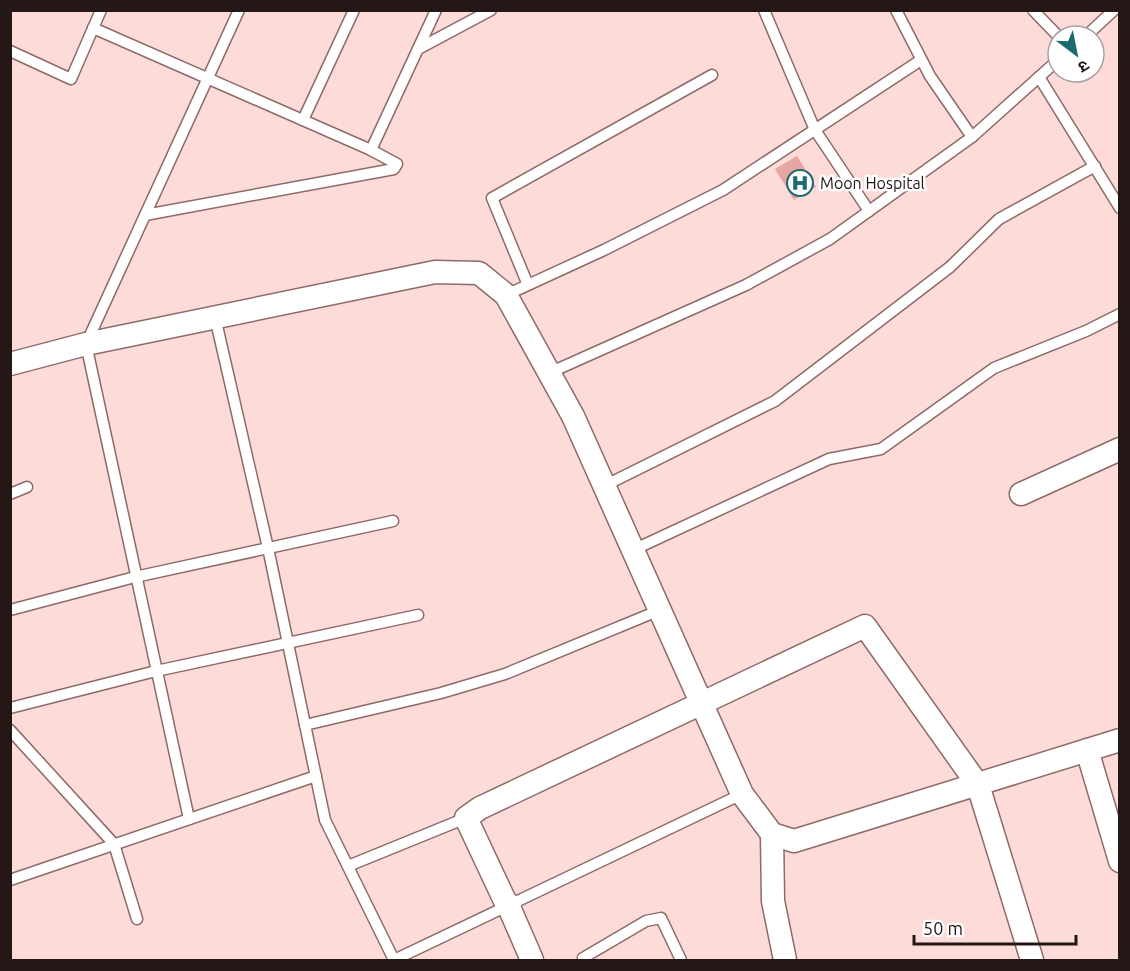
<svg xmlns="http://www.w3.org/2000/svg" width="1130" height="971" font-family="Ubuntu,'Noto Sans Devanagari',sans-serif">
	<style>
		.building { fill: #e7a6a1 }
		.lines { fill: none; stroke-linecap: round; stroke-linejoin: round }
		.lane-casing { stroke: #8e6a67; stroke-width: 13 }
		.street-casing { stroke: #8e6a67; stroke-width: 25 }
		.lane { stroke: #fff; stroke-width: 10 }
		.street { stroke: #fff; stroke-width: 22 }
		.labels { text-anchor: middle; dominant-baseline: central; stroke-width: 5; stroke-linejoin: round; paint-order: stroke }
		.poi-label { font-size: 16px; fill: #251716; stroke: #fff; text-anchor: start }
	</style>
	<rect width="100%" height="100%" fill="#fddbd8"/>
	<polygon class="building" points="797,156 816,187 794,200 775,169"/>
	<g class="lines">
		<defs>
			<g id="lane">
				<polyline points="764,10 815,130 869,211"/>
				<polyline points="896,10 930,76 972,137"/>
				<polyline points="1033,10 1058,36"/>
				<polyline points="93,28 371,150 397,164 394,169 145,215"/>
				<polyline points="1086,36 1114,10"/>
				<polyline points="418,49 491,10"/>
				<polyline points="10,51 71,79 101,10"/>
				<polyline points="1039,77 1120,208"/>
				<polyline points="303,120 354,10"/>
				<polyline points="371,150 436,10"/>
				<polyline points="528,285 492,198 712,75"/>
				<polyline points="506,295 604,250 723,190 921,60"/>
				<polyline points="215,317 268,548 325,820 394,960"/>
				<polyline points="549,373 746,285 830,239 972,137 1058,60"/>
				<polyline points="604,486 775,401 950,267 999,219 1095,166"/>
				<polyline points="10,494 27,487"/>
				<polyline points="633,550 829,459 881,449 994,368 1086,331 1120,314"/>
				<polyline points="10,610 135,577 393,521"/>
				<polyline points="10,708 156,671 418,615"/>
				<polyline points="305,725 441,693 505,674 660,610"/>
				<polyline points="10,730 114,844 137,919"/>
				<polyline points="189,819 86,344 239,10"/>
				<polyline points="348,866 466,818"/>
				<polyline points="10,880 316,776"/>
				<polyline points="394,960 742,794"/>
				<polyline points="584,960 583,958 646,921 661,918 681,960"/>
			</g>
			<g id="street">
				<polyline points="10,364 86,344 435,272 479,273 506,295 573,416 742,794 772,834 794,841 1120,740"/>
				<polyline points="1021,494 1120,449"/>
				<polyline points="1087,750 1120,861"/>
				<polyline points="772,834 773,901 785,960"/>
				<polyline points="532,960 509,907 510,905 506,903 466,818 480,808 865,626 978,785 1032,960"/>
			</g>
		</defs>
		<use href="#lane" class="lane-casing"/>
		<use href="#street" class="street-casing"/>
		<use href="#lane" class="lane"/>
		<use href="#street" class="street"/>
	</g>
	<defs>
		<symbol id="hospital-ring" viewBox="-11 -11 22 22"><circle r="9.5" fill="#fff" stroke="#1d6970" stroke-width="1.5"/><path d="M-5-5h3v3.5h4V-5h3V5h-3V1.5h-4V5h-3Z" fill="#1d6970"/></symbol>
	</defs>
	<g fill-rule="evenodd">
		<use href="#hospital-ring" x="785" y="168" width="30" height="30"/>
	</g>
	<g class="labels">
		<g class="poi-label">
			<text x="820" y="183">Moon Hospital</text>
		</g>
	</g>
	<rect width="1130" height="971" fill="none" stroke="#251716" stroke-width="24"/>
	<g transform="translate(1076 54) rotate(148)"><circle r="28" fill="#ffffff" stroke="#a8a2a2" stroke-width="1.5"/>
	<path d="M0-4.5L10 22L0 15L-10 22Z" fill="#1d6970"/>
	<text y="-9" font-size="16" font-weight="bold" text-anchor="middle" fill="#251716">उ</text>
	</g>
	<path d="M914 935v9h162v-9" fill="none" stroke="#251716" stroke-width="3"/>
	<text x="923" y="935" font-size="18" fill="#251716" stroke="#ffffff" stroke-width="4.5" paint-order="stroke">50 m</text>
</svg>
